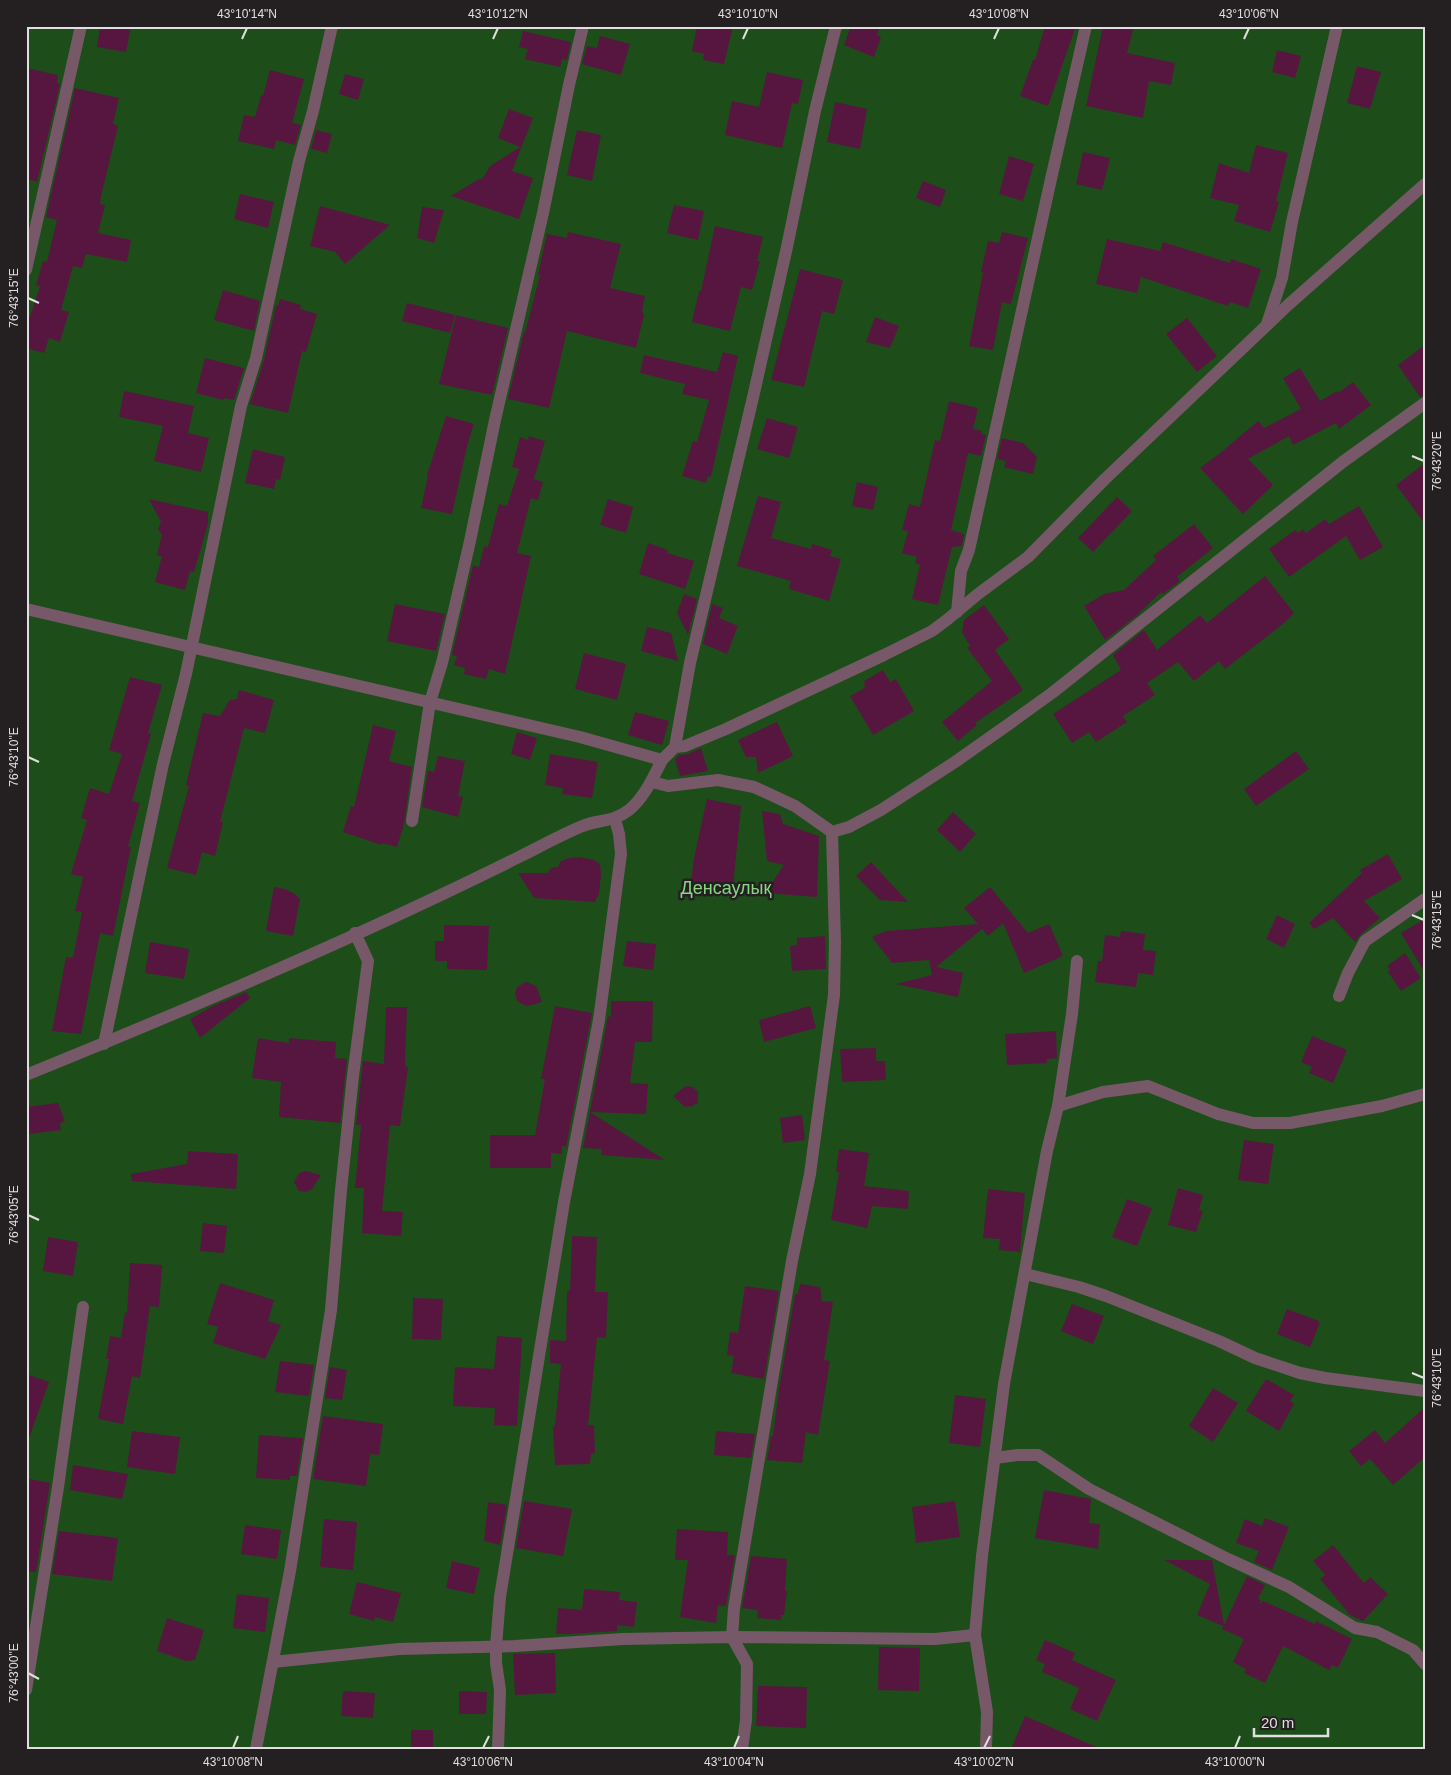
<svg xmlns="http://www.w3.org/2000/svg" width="1451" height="1775" font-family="Helvetica,sans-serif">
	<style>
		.green { fill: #1d4e1a }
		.building { fill: #57163f }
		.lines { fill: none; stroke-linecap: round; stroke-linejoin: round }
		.street { stroke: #775869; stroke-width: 12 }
		.ticks { fill: none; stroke: #e1dee0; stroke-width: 2 }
		.labels { text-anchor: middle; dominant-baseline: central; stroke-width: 5; stroke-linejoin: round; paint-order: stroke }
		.park-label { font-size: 18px; fill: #89d582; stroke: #242022 }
		.neatline { fill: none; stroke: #e1dee0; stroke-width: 2 }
		.ticks-label { font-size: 12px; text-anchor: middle; fill: #e1dee0 }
	</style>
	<rect width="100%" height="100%" fill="#242022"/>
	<rect class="green" x="26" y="26" width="1399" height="1723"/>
	<g class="building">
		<polygon points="100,26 131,26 126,52 97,47"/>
		<polygon points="697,26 733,26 724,64 703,60 704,54 692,51"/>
		<polygon points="851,26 880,26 877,35 881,37 874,57 844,45"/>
		<polygon points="1045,26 1076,26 1048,106 1020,96 1033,60 1035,60"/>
		<polygon points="1103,26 1134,26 1127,53 1175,63 1171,85 1149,81 1143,118 1086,106"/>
		<polygon points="523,31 571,42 567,60 562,59 560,67 525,59 528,49 519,47"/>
		<polygon points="600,36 630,44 621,75 582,64 587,46 597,48"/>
		<polygon points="1277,50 1301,56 1295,78 1272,72"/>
		<polygon points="1357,66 1381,72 1370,109 1347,103"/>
		<polygon points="26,68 58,75 57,83 60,84 37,182 26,179"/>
		<polygon points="270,70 304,79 292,123 301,125 295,145 276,140 274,149 238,141 244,115 255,117 261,95 263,96"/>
		<polygon points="767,72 803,80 798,104 792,103 782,148 725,135 732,101 759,107"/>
		<polygon points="345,74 364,79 358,100 339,94"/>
		<polygon points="75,88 119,98 113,124 118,126 101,196 100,204 105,205 98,233 131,240 127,262 86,254 82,268 73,266 61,310 69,312 60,342 49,338 44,353 26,348 26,329 40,286 36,285 43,261 47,262 57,220 46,217"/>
		<polygon points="835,102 867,109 860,149 827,142"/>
		<polygon points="509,109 533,118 512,171 533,178 519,219 451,196 477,180 483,178 490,166 520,147 498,138"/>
		<polygon points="316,130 332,134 327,153 311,149"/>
		<polygon points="577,130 601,135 592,181 567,175"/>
		<polygon points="1256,145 1288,153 1276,201 1279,202 1270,232 1234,221 1239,205 1210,198 1219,163 1249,173"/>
		<polygon points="1083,152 1110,158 1102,190 1076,184"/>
		<polygon points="1009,156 1034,164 1023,201 999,194"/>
		<polygon points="923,181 946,190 940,207 916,198"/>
		<polygon points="240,194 274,202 268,228 234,219"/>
		<polygon points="674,205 704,211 698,240 667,233"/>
		<polygon points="320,206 390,225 345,264 335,252 310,246"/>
		<polygon points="422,207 444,210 434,243 417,238"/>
		<polygon points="715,226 763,237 757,261 760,261 752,290 741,287 730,331 692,322 699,291 701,291"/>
		<polygon points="568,232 621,244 610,288 645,296 642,310 644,315 636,348 567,331 549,408 508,399 524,332 525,333 540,275 538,275 547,234 567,238"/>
		<polygon points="1002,232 1028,238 1011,304 1002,302 993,350 969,346 983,272 981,272 988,241 999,243"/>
		<polygon points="1107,239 1160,251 1163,242 1230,263 1231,259 1261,269 1248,308 1230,302 1228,306 1141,277 1137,293 1096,284"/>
		<polygon points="800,269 843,280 834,314 822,311 804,387 771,380"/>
		<polygon points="223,290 260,301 254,331 214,320"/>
		<polygon points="280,299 301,305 300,309 317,314 306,352 302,351 288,413 250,404 264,360 276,305 278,306"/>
		<polygon points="407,303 455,315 450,333 402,321"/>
		<polygon points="456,315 508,328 492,395 439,384"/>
		<polygon points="875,317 899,326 890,348 866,342"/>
		<polygon points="1187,318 1217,356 1197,372 1166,334"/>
		<polygon points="1425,345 1425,395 1420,397 1398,365"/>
		<polygon points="723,352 738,356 711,477 708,476 706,483 682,476 693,441 697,442 709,400 682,394 685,384 640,373 644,355 717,372"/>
		<polygon points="205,358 244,368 234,400 224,398 223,400 196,393"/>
		<polygon points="1300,368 1320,401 1337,391 1338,393 1353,382 1371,405 1339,429 1336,423 1293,445 1289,436 1248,459 1273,485 1243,514 1200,468 1219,454 1258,421 1264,428 1301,409 1283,378"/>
		<polygon points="124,391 194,406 188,433 209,438 201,472 154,461 163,426 119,417"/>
		<polygon points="949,401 978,408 973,429 982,431 981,434 986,435 981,456 968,453 951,530 964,534 962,546 952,547 938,605 912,599 920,565 915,563 917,557 902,553 908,531 902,530 909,504 920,507 935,440 940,441"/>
		<polygon points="446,416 474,424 467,446 452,514 421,508 428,475 427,475"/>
		<polygon points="767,418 798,427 789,458 757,449"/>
		<polygon points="529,436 545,441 534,479 543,482 538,500 531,498 517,553 531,556 505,674 489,669 486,679 464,674 465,668 454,665 457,656 452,655 473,565 479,567 484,546 488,547 499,504 507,506 519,469 512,467 520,437 528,440"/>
		<polygon points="1002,438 1023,443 1037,457 1033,474 1004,467 1006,461 997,459"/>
		<polygon points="253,449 285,457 280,480 276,479 274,489 245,483"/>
		<polygon points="1425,463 1425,524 1396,485"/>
		<polygon points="857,482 878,487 873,510 852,506"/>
		<polygon points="758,496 781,502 771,538 811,549 812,544 832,550 830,556 841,559 829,601 789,589 791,581 737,566"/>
		<polygon points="1117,497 1132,511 1093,552 1078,538"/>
		<polygon points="149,499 208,512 208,523 194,572 190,571 185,590 155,582 162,556 157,555 162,535 158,529 161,522"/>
		<polygon points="608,499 633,507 626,533 600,525"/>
		<polygon points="1359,506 1383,547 1360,560 1346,536 1289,577 1269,549 1295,530 1298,533 1303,529 1306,533 1325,519 1329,524"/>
		<polygon points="1194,524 1213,548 1177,577 1180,581 1163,594 1161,592 1135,617 1105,640 1084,606 1104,594 1124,590 1156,560 1153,556"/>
		<polygon points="648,543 668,550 667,553 694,561 685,589 639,574"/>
		<polygon points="1265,576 1294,613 1283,624 1225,669 1219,661 1194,681 1178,662 1147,683 1155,695 1123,716 1127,722 1096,742 1089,732 1072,743 1053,714 1121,670 1113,655 1144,630 1157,650 1200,615 1207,623"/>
		<polygon points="684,594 697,599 688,635 677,613"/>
		<polygon points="395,604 445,614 436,651 387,641"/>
		<polygon points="712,604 723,608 719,618 738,626 727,654 703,644"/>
		<polygon points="984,605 1009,639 995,650 1023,690 975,723 977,725 958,741 942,722 992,681 967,648 970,646 962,632 964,620"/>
		<polygon points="647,627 671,633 678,661 641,651"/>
		<polygon points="584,653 626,664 617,700 575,689"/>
		<polygon points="883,670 890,682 896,679 914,711 873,735 850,696 865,688 864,681"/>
		<polygon points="130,677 162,685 148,733 151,734 132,801 140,803 128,846 131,847 113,936 100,933 81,1034 52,1031 66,957 73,958 82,912 75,911 83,877 71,874 87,820 81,818 90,788 109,794 122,754 109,750"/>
		<polygon points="239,690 274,700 265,733 244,728 220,822 223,822 215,856 202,852 196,875 167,868 189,786 186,785 203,713 220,716 230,700 237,699"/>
		<polygon points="635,712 669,721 662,745 628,735"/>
		<polygon points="777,722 793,756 758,773 756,757 746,757 738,740"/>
		<polygon points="373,725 396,731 389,761 412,767 404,824 397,847 382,843 382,845 343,832 351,806 354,807"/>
		<polygon points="517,732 537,738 530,760 511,754"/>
		<polygon points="701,748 708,771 680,776 675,759 679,755 688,754"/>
		<polygon points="1296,751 1309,769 1256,806 1244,789"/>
		<polygon points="550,754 598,762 592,798 562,794 563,788 545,785"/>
		<polygon points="438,756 465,761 458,796 463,797 458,817 422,807 428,771 434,772"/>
		<polygon points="707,799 741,806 732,896 690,891 694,858"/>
		<polygon points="762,811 780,814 783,824 819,836 817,897 765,893 784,865 767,861"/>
		<polygon points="953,812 976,834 960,852 937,830"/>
		<polygon points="1388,854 1402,879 1364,901 1380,918 1360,935 1355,942 1333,918 1314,929 1309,923 1362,873 1360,870"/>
		<polygon points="580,857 594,860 600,864 601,875 599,893 595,902 534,898 518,873 548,873 551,868 558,867 561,861 569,858"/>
		<polygon points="871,862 908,902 880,900 856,876"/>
		<polygon points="274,887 285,889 295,894 300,899 293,936 266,931"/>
		<polygon points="990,887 1028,933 1049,924 1063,956 1024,973 1003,923 988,936 982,929 936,967 963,973 958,997 896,984 932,975 929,960 892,963 872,937 886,931 978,924 964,908"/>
		<polygon points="1277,915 1295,924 1284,948 1266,939"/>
		<polygon points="1425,919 1425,973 1401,933"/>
		<polygon points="444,925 489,926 487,970 447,969 447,961 435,961 435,941 444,941"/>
		<polygon points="1121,931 1145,934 1143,950 1156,951 1153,975 1138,973 1136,987 1095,982 1098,961 1102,961 1105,935 1120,937"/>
		<polygon points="825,936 826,969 792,971 790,946 797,945 797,938"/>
		<polygon points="627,941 656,944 653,970 623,966"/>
		<polygon points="150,942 189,949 184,979 145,973"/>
		<polygon points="1405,953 1421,978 1401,991 1388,972 1390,970 1387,966"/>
		<polygon points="526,982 536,986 542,1002 528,1006 524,1005 517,1001 515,993 517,987"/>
		<polygon points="246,992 250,998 200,1038 190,1019 211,1007"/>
		<polygon points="611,1001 653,1001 652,1042 635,1042 630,1083 648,1084 646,1114 590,1112 608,1016 611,1017"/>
		<polygon points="555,1006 592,1013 566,1147 562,1146 562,1154 551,1153 551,1168 490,1168 490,1135 535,1135 545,1079 541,1079"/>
		<polygon points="810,1006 816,1028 764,1042 759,1020"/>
		<polygon points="386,1007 407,1007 405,1066 408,1067 400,1126 390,1125 382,1211 403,1212 401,1236 362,1233 364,1188 355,1188 361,1125 356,1125 363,1061 384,1064"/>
		<polygon points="1056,1031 1057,1058 1047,1059 1047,1063 1007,1065 1005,1034"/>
		<polygon points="1312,1036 1347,1050 1333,1083 1309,1073 1312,1067 1301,1062"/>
		<polygon points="258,1038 289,1043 289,1038 336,1042 335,1058 347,1059 340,1123 279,1117 281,1082 252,1078"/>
		<polygon points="876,1048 876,1061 885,1061 886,1080 842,1082 840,1049"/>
		<polygon points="686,1086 693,1087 698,1092 698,1103 692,1106 685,1107 673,1096"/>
		<polygon points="58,1103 65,1121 60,1123 61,1130 29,1134 26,1107"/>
		<polygon points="590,1112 665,1160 601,1155 602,1149 583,1148"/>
		<polygon points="802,1115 805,1140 783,1143 780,1118"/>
		<polygon points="1244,1140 1274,1144 1268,1184 1238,1180"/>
		<polygon points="839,1149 869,1153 864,1186 909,1191 908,1209 872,1206 867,1228 831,1220 839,1172 836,1172"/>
		<polygon points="188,1151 238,1154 236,1189 132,1181 131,1174 187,1164"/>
		<polygon points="306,1171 321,1175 312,1189 306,1192 299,1191 294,1182 299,1173"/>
		<polygon points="1178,1188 1203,1195 1199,1210 1203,1211 1196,1232 1168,1225"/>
		<polygon points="988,1189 1025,1193 1020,1252 999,1250 1000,1239 983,1238"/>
		<polygon points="1127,1199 1152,1208 1137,1246 1112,1237"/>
		<polygon points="203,1223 227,1226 224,1253 200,1251"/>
		<polygon points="572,1236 597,1237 595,1292 608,1292 606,1338 597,1337 588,1425 594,1425 595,1453 591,1454 590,1464 555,1465 553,1426 555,1426 561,1364 550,1363 550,1340 566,1341 567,1291 570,1291"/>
		<polygon points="48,1237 78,1242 73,1276 43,1271"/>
		<polygon points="130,1263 162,1265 159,1307 150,1306 140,1378 132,1376 123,1424 98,1419 109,1359 106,1359 110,1336 121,1338 125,1312 127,1313"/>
		<polygon points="220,1283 274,1300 268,1321 281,1325 265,1359 213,1343 218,1327 207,1324"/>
		<polygon points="800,1284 820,1287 822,1301 833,1302 824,1360 830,1361 818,1435 806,1432 802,1463 767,1460 771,1436 773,1436 779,1389 795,1294 798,1294"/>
		<polygon points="745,1286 779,1291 764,1379 731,1373 734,1356 727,1355 730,1332 738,1333"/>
		<polygon points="413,1298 443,1299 441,1340 412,1339"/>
		<polygon points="1072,1304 1104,1316 1093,1344 1061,1331"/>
		<polygon points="1287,1309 1319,1321 1318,1323 1320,1323 1310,1347 1277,1334"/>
		<polygon points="497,1336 522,1338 517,1426 494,1425 495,1408 453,1406 455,1367 494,1369"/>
		<polygon points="280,1361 314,1365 309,1396 275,1392"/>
		<polygon points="330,1367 347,1370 342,1400 325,1398"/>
		<polygon points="26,1374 49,1382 29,1438 26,1438"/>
		<polygon points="1266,1379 1294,1395 1290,1401 1294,1404 1279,1431 1246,1411"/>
		<polygon points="1213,1388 1238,1403 1213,1442 1189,1426"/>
		<polygon points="955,1395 986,1399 980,1447 949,1443"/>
		<polygon points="1425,1407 1425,1457 1393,1485 1370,1459 1361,1466 1349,1451 1375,1430 1385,1443"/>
		<polygon points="323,1416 383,1424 379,1455 370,1454 366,1486 313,1479"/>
		<polygon points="132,1431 180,1437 175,1474 127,1467"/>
		<polygon points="716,1431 755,1434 751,1458 714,1455"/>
		<polygon points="259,1435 303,1438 297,1476 290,1476 290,1480 256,1478"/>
		<polygon points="73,1465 128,1474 122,1499 70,1490"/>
		<polygon points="30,1479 50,1483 36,1572 26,1571 26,1501"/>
		<polygon points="1044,1490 1091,1499 1089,1523 1100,1524 1098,1549 1035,1538"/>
		<polygon points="524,1501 572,1509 563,1556 516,1548"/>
		<polygon points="955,1501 960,1537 916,1543 912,1507"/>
		<polygon points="488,1502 507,1505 500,1545 484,1541"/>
		<polygon points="1265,1518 1289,1527 1272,1570 1254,1562 1259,1551 1236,1543 1245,1519 1262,1526"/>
		<polygon points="324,1519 357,1522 353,1570 320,1567"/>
		<polygon points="245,1525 281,1530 277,1559 241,1554"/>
		<polygon points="677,1529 728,1532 727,1555 735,1555 726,1606 718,1605 716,1623 680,1617 688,1560 675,1560"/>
		<polygon points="59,1531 118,1538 112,1581 52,1574"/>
		<polygon points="1333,1545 1364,1583 1370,1577 1388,1594 1363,1621 1350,1615 1320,1579 1325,1575 1313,1561"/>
		<polygon points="751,1556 787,1559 785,1591 787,1591 784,1615 781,1615 781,1620 757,1618 758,1610 742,1608"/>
		<polygon points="1164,1560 1212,1560 1224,1625 1247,1576 1265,1585 1258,1599 1261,1600 1259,1604 1263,1601 1315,1624 1316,1621 1352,1639 1338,1668 1332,1665 1329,1670 1283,1646 1265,1683 1244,1673 1246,1669 1233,1662 1244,1639 1222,1629 1223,1626 1197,1615 1210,1584"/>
		<polygon points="452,1561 480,1568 474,1594 446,1588"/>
		<polygon points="357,1582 401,1593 393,1622 375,1617 374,1621 349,1614"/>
		<polygon points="584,1589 620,1592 619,1600 637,1602 634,1627 617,1625 617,1631 567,1634 556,1634 558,1608 582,1610"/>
		<polygon points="237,1594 269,1598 265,1632 233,1628"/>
		<polygon points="167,1618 204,1630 195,1660 186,1661 157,1651"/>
		<polygon points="1045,1640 1075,1653 1072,1660 1116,1680 1097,1721 1070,1709 1079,1688 1042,1672 1045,1664 1036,1660"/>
		<polygon points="879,1647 920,1648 919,1691 878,1690"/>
		<polygon points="555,1653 556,1693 515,1695 513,1654"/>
		<polygon points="758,1686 807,1687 806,1728 756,1726"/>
		<polygon points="343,1691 375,1693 373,1718 341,1716"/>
		<polygon points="459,1691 487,1692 486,1714 459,1714"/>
		<polygon points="1025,1716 1101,1749 1011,1749"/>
		<rect x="411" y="1730" width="22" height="19"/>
	</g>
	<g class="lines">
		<g class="street">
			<polyline points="26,270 81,26"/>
			<polyline points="1267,324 1282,278 1292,222 1337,26"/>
			<polyline points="26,609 580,737 662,760 675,747 685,746 726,729 884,655 932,631 948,619 978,594 1028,557 1105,479 1288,305 1425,184"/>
			<polyline points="957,612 961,571 969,550 1051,179 1086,26"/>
			<polyline points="675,747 690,663 754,393 787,247 815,111 836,26"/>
			<polyline points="652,782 668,786 718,780 754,787 795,806 832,832 849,827 881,810 955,762 1009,724 1052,693 1344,461 1425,403"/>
			<polyline points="412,821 430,702 442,663 470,541 495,420 543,213 569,85 583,26"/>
			<polyline points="1339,996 1348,973 1365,941 1425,899"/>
			<polyline points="104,1044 163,764 186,674 241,406 256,358 299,161 313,111 332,26"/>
			<path d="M26,1075c167,-68 332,-138 493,-218 20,-10 40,-21 61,-30 18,-8 32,-4 49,-17 15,-12 25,-34 33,-50"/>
			<polyline points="1058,1106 1103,1092 1148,1086 1218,1114 1253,1123 1290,1123 1382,1106 1425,1094"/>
			<polyline points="1025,1274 1079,1287 1106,1296 1219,1341 1255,1358 1300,1373 1325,1378 1425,1391"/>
			<polyline points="995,1458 1018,1455 1038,1455 1089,1489 1228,1559 1289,1587 1355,1628 1377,1632 1413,1650 1425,1664"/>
			<polyline points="273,1662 399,1649 515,1646 623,1639 732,1637 935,1639 975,1635"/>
			<polyline points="26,1690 58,1487 83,1307"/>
			<polyline points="256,1749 290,1571 331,1310 341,1190 353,1076 368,961 355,933"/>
			<polyline points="498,1749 500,1690 496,1663 496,1646 500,1597 564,1202 599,1020 621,854 619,834 615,819"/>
			<polyline points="742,1749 746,1720 747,1664 732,1637 734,1608 792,1261 810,1174 834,995 835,943 832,832"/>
			<polyline points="986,1749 987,1712 975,1635 982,1556 1004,1384 1047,1151 1058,1106 1072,1014 1077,961"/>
		</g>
	</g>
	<path class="ticks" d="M242,39l5,-11M493,39l5,-11M743,39l5,-11M994,39l5,-11M1244,39l5,-11M28,298l11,5M1412,456l12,5M28,757l11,5M1412,915l12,5M28,1215l11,5M1412,1373l12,5M28,1673l11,6M233,1748l5,-12M483,1748l6,-12M734,1748l5,-12M984,1748l6,-12M1235,1748l5,-12"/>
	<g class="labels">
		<g class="park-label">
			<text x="726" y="888">Денсаулық</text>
		</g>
	</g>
	<rect width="1451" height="1775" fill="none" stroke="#242022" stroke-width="55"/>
	<path d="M1254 1728v8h74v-8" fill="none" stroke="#e1dee0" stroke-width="2.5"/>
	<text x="1261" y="1728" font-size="15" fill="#e1dee0" stroke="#242022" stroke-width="4" paint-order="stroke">20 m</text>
	<rect x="28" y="28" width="1396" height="1720" class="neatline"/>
	<g class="ticks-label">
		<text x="247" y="18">43°10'14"N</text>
		<text x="498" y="18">43°10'12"N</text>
		<text x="748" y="18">43°10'10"N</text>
		<text x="999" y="18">43°10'08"N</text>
		<text x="1249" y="18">43°10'06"N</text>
		<text transform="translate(14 298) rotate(-90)" y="4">76°43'15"E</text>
		<text transform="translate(1437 461) rotate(-90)" y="4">76°43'20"E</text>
		<text transform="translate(14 757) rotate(-90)" y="4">76°43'10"E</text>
		<text transform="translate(1437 920) rotate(-90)" y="4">76°43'15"E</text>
		<text transform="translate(14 1215) rotate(-90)" y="4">76°43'05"E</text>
		<text transform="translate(1437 1378) rotate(-90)" y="4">76°43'10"E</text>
		<text transform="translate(14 1673) rotate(-90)" y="4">76°43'00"E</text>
		<text x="233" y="1766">43°10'08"N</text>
		<text x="483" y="1766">43°10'06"N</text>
		<text x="734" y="1766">43°10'04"N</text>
		<text x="984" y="1766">43°10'02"N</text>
		<text x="1235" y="1766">43°10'00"N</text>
	</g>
</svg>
